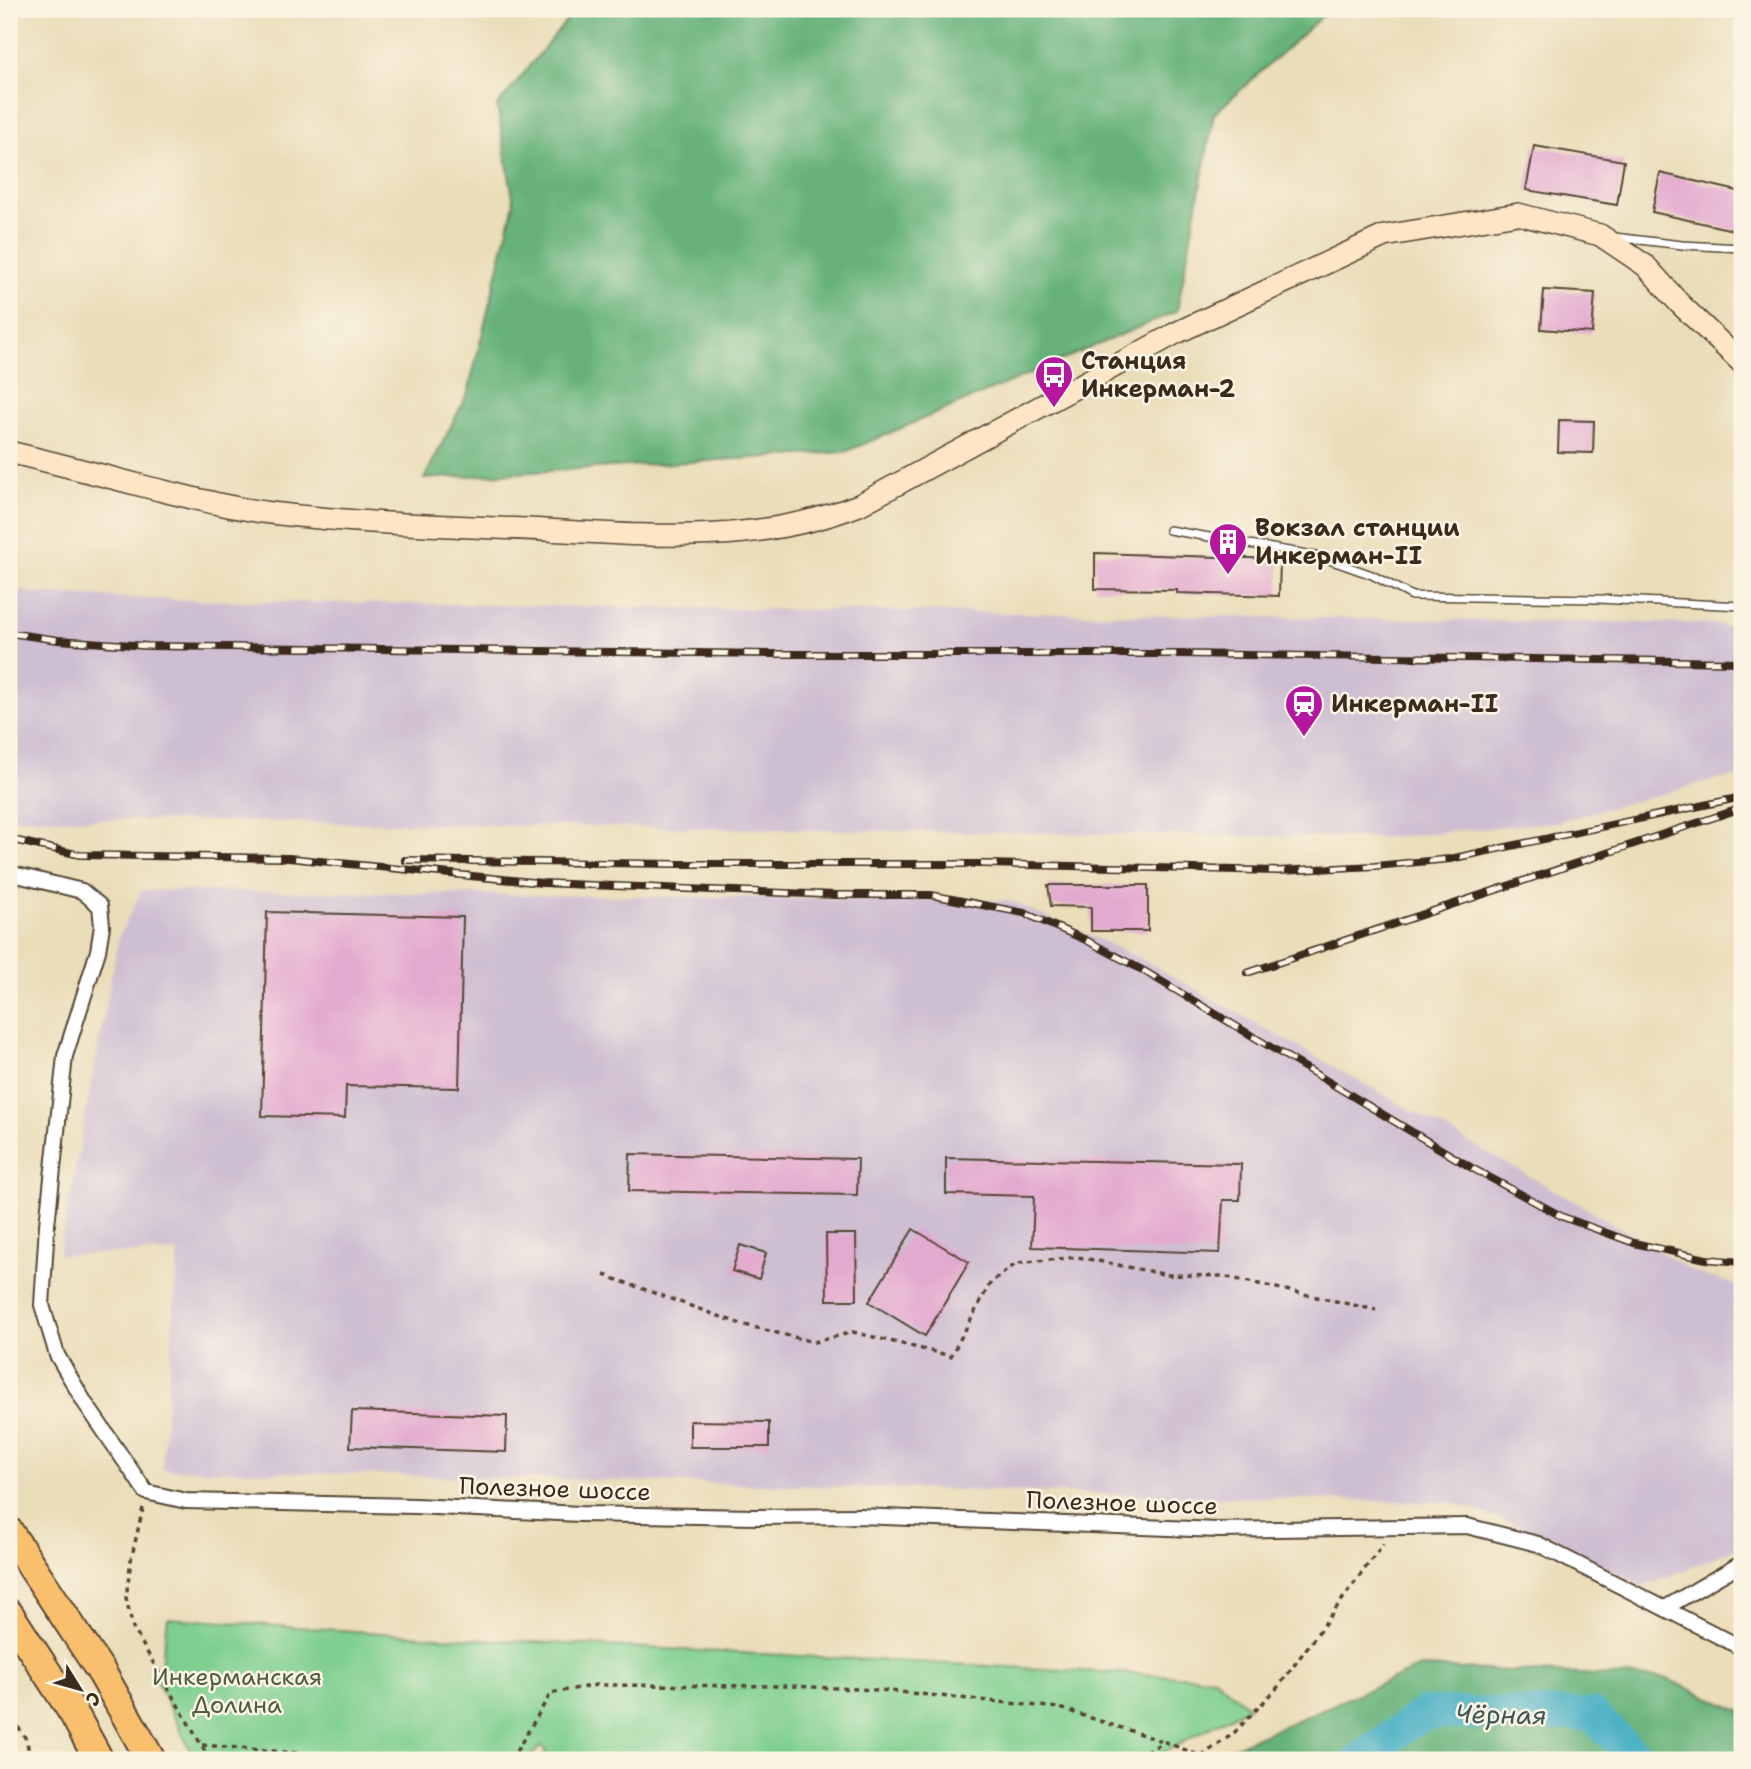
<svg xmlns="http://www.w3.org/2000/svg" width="1751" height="1769" font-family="'Shantell Sans',sans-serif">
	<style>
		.industrial { fill: #cebed1 }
		.green { fill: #7ecf8f; stroke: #5c7c56; stroke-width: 2 }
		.forest { fill: #66b27a; stroke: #506e4c; stroke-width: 2 }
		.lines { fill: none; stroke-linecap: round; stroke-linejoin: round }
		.river { stroke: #45aec4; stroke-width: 33 }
		.building { fill: #e3aacf }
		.lane-casing { stroke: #554535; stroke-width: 10 }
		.street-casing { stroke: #554535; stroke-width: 18 }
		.secondary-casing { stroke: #554535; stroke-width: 24 }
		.highway-casing { stroke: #554535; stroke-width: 32 }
		.path { stroke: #554535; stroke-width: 3.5; stroke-dasharray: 5 5; stroke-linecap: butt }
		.lane { stroke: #fff; stroke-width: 7 }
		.street { stroke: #fff; stroke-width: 14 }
		.secondary { stroke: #fde5c5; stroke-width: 21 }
		.highway { stroke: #f9bf6d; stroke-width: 28 }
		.rail-casing { stroke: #3b2a1e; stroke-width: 8 }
		.rail { stroke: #fcf5e5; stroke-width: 5; stroke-dasharray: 16; stroke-linecap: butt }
		.labels { text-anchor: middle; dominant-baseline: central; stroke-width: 5; stroke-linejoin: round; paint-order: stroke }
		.poi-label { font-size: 24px; font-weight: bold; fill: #3b2a1e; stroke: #fcf5e5; text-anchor: start }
		.street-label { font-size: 24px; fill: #3b2a1e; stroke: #fcf5e5 }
		.park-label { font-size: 24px; fill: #4f5c40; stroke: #fcf5e5 }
		.water-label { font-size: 26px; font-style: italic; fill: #3e5858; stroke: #fcf5e5 }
	</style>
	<rect width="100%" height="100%" fill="#fcf5e5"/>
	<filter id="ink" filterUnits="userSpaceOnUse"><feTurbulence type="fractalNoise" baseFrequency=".0143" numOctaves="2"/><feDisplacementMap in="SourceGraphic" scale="14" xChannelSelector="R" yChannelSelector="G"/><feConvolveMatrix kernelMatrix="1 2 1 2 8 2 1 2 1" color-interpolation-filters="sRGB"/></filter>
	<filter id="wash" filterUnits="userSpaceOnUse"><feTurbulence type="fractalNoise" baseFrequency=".00686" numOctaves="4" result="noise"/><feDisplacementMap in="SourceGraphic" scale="28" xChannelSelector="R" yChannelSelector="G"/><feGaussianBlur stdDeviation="1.57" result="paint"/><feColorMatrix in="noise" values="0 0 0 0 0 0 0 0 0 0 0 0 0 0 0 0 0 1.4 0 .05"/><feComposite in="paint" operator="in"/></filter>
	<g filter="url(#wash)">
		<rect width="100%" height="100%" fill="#eaddb9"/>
		<g class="industrial">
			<polygon points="9,588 42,594 178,600 1716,624 1742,629 1742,776 1718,779 1556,822 1379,838 9,818"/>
			<polygon points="142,890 1011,901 1140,958 1609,1221 1694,1272 1742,1287 1742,1546 1644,1587 1547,1536 1454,1503 162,1469 178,1252 59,1255 119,936"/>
		</g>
		<polygon class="green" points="168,1618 439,1637 1215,1678 1248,1707 1150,1760 549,1760 542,1745 527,1760 195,1760 158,1684"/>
		<g class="forest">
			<polygon points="576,9 1330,9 1214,114 1177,311 845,452 424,479 468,393 514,203 497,106"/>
			<polygon points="1420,1667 1665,1678 1742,1712 1742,1760 1204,1760"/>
		</g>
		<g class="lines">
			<polyline class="river" points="1359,1760 1424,1713 1592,1715 1639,1760"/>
		</g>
		<g id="blocks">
			<g class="building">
				<polygon points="1534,146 1624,161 1617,205 1526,190"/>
				<polygon points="1660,173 1742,192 1742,232 1652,212"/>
				<polygon points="1544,290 1595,293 1592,333 1541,329"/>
				<polygon points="1559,420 1594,421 1593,453 1558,452"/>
				<polygon points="1095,553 1280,559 1279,596 1177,593 1177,590 1095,589"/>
				<polygon points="1048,885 1148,885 1148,931 1091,931 1091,907 1051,906"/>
				<polygon points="267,912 463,917 459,1088 346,1086 345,1118 262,1116"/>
				<polygon points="630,1154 858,1159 857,1195 629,1191"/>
				<polygon points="946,1158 1241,1164 1240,1200 1223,1200 1220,1253 1032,1247 1034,1196 946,1194"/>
				<polygon points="913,1229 969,1262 925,1336 869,1302"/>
				<polygon points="826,1234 856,1234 857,1300 827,1300"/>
				<polygon points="740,1245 766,1253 759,1279 732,1271"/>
				<polygon points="352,1411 507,1416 506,1452 350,1447"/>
				<polygon points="690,1421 769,1422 769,1447 690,1447"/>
			</g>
		</g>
	</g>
	<g filter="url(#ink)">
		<use href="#blocks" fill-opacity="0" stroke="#554535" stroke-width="2"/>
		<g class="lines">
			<defs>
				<g id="lane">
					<polyline points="1614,237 1682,245 1742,248"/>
					<polyline points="1169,530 1318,556 1372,575 1412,596 1598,599 1742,606"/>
				</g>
				<g id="street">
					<polyline points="9,873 82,891 100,906 102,926 98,951 65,1056 47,1225 42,1305 57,1355 85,1403 146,1492 186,1501 415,1506 580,1514 756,1517 859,1516 1219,1530 1467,1526 1538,1544 1742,1648"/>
					<polyline points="1665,1608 1742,1563"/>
				</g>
				<path id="secondary" d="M9,452c46,11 92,23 138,35 41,10 83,21 124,26 91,11 183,13 275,17 107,6 211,15 313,-25l317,-172 208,-97 134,-22 82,21 46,31 34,38 62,59"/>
				<g id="highway">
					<polyline points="9,1532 102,1673 151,1760"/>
					<polyline points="9,1614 74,1714 99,1760"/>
				</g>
			</defs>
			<use href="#lane" class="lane-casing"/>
			<use href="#street" class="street-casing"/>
			<use href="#secondary" class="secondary-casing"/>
			<use href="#highway" class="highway-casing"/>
			<g class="path">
				<polyline points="604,1275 741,1324 814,1342 853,1332 951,1356 991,1282 1017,1263 1078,1257 1168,1275 1222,1276 1376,1310"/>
				<polyline points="143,1508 131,1560 126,1598 133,1628 210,1760"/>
				<path d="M9,1721c16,9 20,22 20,39"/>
				<polyline points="202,1745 380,1760"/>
				<polyline points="511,1760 551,1693 596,1685 791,1686 879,1690 1060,1708 1165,1742"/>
				<polyline points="1128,1760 1165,1742 1201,1756 1233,1734 1279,1686 1383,1544"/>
			</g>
			<use href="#lane" class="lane"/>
			<use href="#street" class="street"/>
			<use href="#secondary" class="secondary"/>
			<use href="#highway" class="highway"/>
			<defs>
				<g id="rail">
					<polyline points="9,633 58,640 148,646 774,654 1180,654 1742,662"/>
					<polyline points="9,839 80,855 289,858 542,883 835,895 931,895 1024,913 1086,940 1144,971 1472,1168 1563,1217 1634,1243 1706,1259 1742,1262"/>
					<polyline points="405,860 675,864 986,864 1278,871 1375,866 1450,859 1742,797"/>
					<polyline points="1247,973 1742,808"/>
				</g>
			</defs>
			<use href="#rail" class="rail-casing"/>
			<use href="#rail" class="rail"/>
		</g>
	</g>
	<defs>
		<symbol id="bus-pin" viewBox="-11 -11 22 30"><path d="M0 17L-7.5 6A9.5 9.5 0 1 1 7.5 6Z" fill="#b5179e" stroke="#fcf5e5"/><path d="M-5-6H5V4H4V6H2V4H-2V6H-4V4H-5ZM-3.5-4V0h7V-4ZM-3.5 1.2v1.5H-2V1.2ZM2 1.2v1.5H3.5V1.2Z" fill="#fff"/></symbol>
		<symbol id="building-pin" viewBox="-11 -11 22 30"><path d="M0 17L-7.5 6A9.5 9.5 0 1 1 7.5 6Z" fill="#b5179e" stroke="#fcf5e5"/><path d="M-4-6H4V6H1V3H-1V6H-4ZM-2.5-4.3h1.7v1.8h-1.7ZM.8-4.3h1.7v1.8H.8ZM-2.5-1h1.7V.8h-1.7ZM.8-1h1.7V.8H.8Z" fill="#fff"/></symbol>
		<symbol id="station-pin" viewBox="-11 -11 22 30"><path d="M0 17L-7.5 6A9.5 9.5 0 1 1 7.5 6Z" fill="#b5179e" stroke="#fcf5e5"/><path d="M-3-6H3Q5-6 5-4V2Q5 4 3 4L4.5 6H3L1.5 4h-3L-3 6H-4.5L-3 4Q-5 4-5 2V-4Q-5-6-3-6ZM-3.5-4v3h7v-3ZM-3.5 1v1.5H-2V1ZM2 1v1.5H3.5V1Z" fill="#fff"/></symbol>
	</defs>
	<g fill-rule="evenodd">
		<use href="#bus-pin" x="1032" y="353" width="44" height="60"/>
		<use href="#building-pin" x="1206" y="520" width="44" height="60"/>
		<use href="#station-pin" x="1282" y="682" width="44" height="60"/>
	</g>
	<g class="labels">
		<g class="poi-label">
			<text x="1081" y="361">Станция<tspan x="1081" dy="28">Инкерман-2</tspan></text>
			<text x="1255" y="528">Вокзал станции<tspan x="1255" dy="28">Инкерман-II</tspan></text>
			<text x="1331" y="704">Инкерман-II</text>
		</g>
		<g class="street-label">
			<text transform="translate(555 1489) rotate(2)">Полезное шоссе</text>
			<text transform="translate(1122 1503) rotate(2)">Полезное шоссе</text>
		</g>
		<g class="park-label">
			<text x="237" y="1677">Инкерманская<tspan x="237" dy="28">Долина</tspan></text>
		</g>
		<g class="water-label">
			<text transform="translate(1501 1714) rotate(1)">Чёрная</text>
		</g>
	</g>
	<rect width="1751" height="1769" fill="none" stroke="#fcf5e5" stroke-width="35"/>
	<g transform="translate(80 1689) rotate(127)" stroke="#fcf5e5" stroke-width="5" paint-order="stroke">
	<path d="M0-5L12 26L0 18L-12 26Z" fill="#3b2a1e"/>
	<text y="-10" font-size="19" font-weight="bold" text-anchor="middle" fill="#3b2a1e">С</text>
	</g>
</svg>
